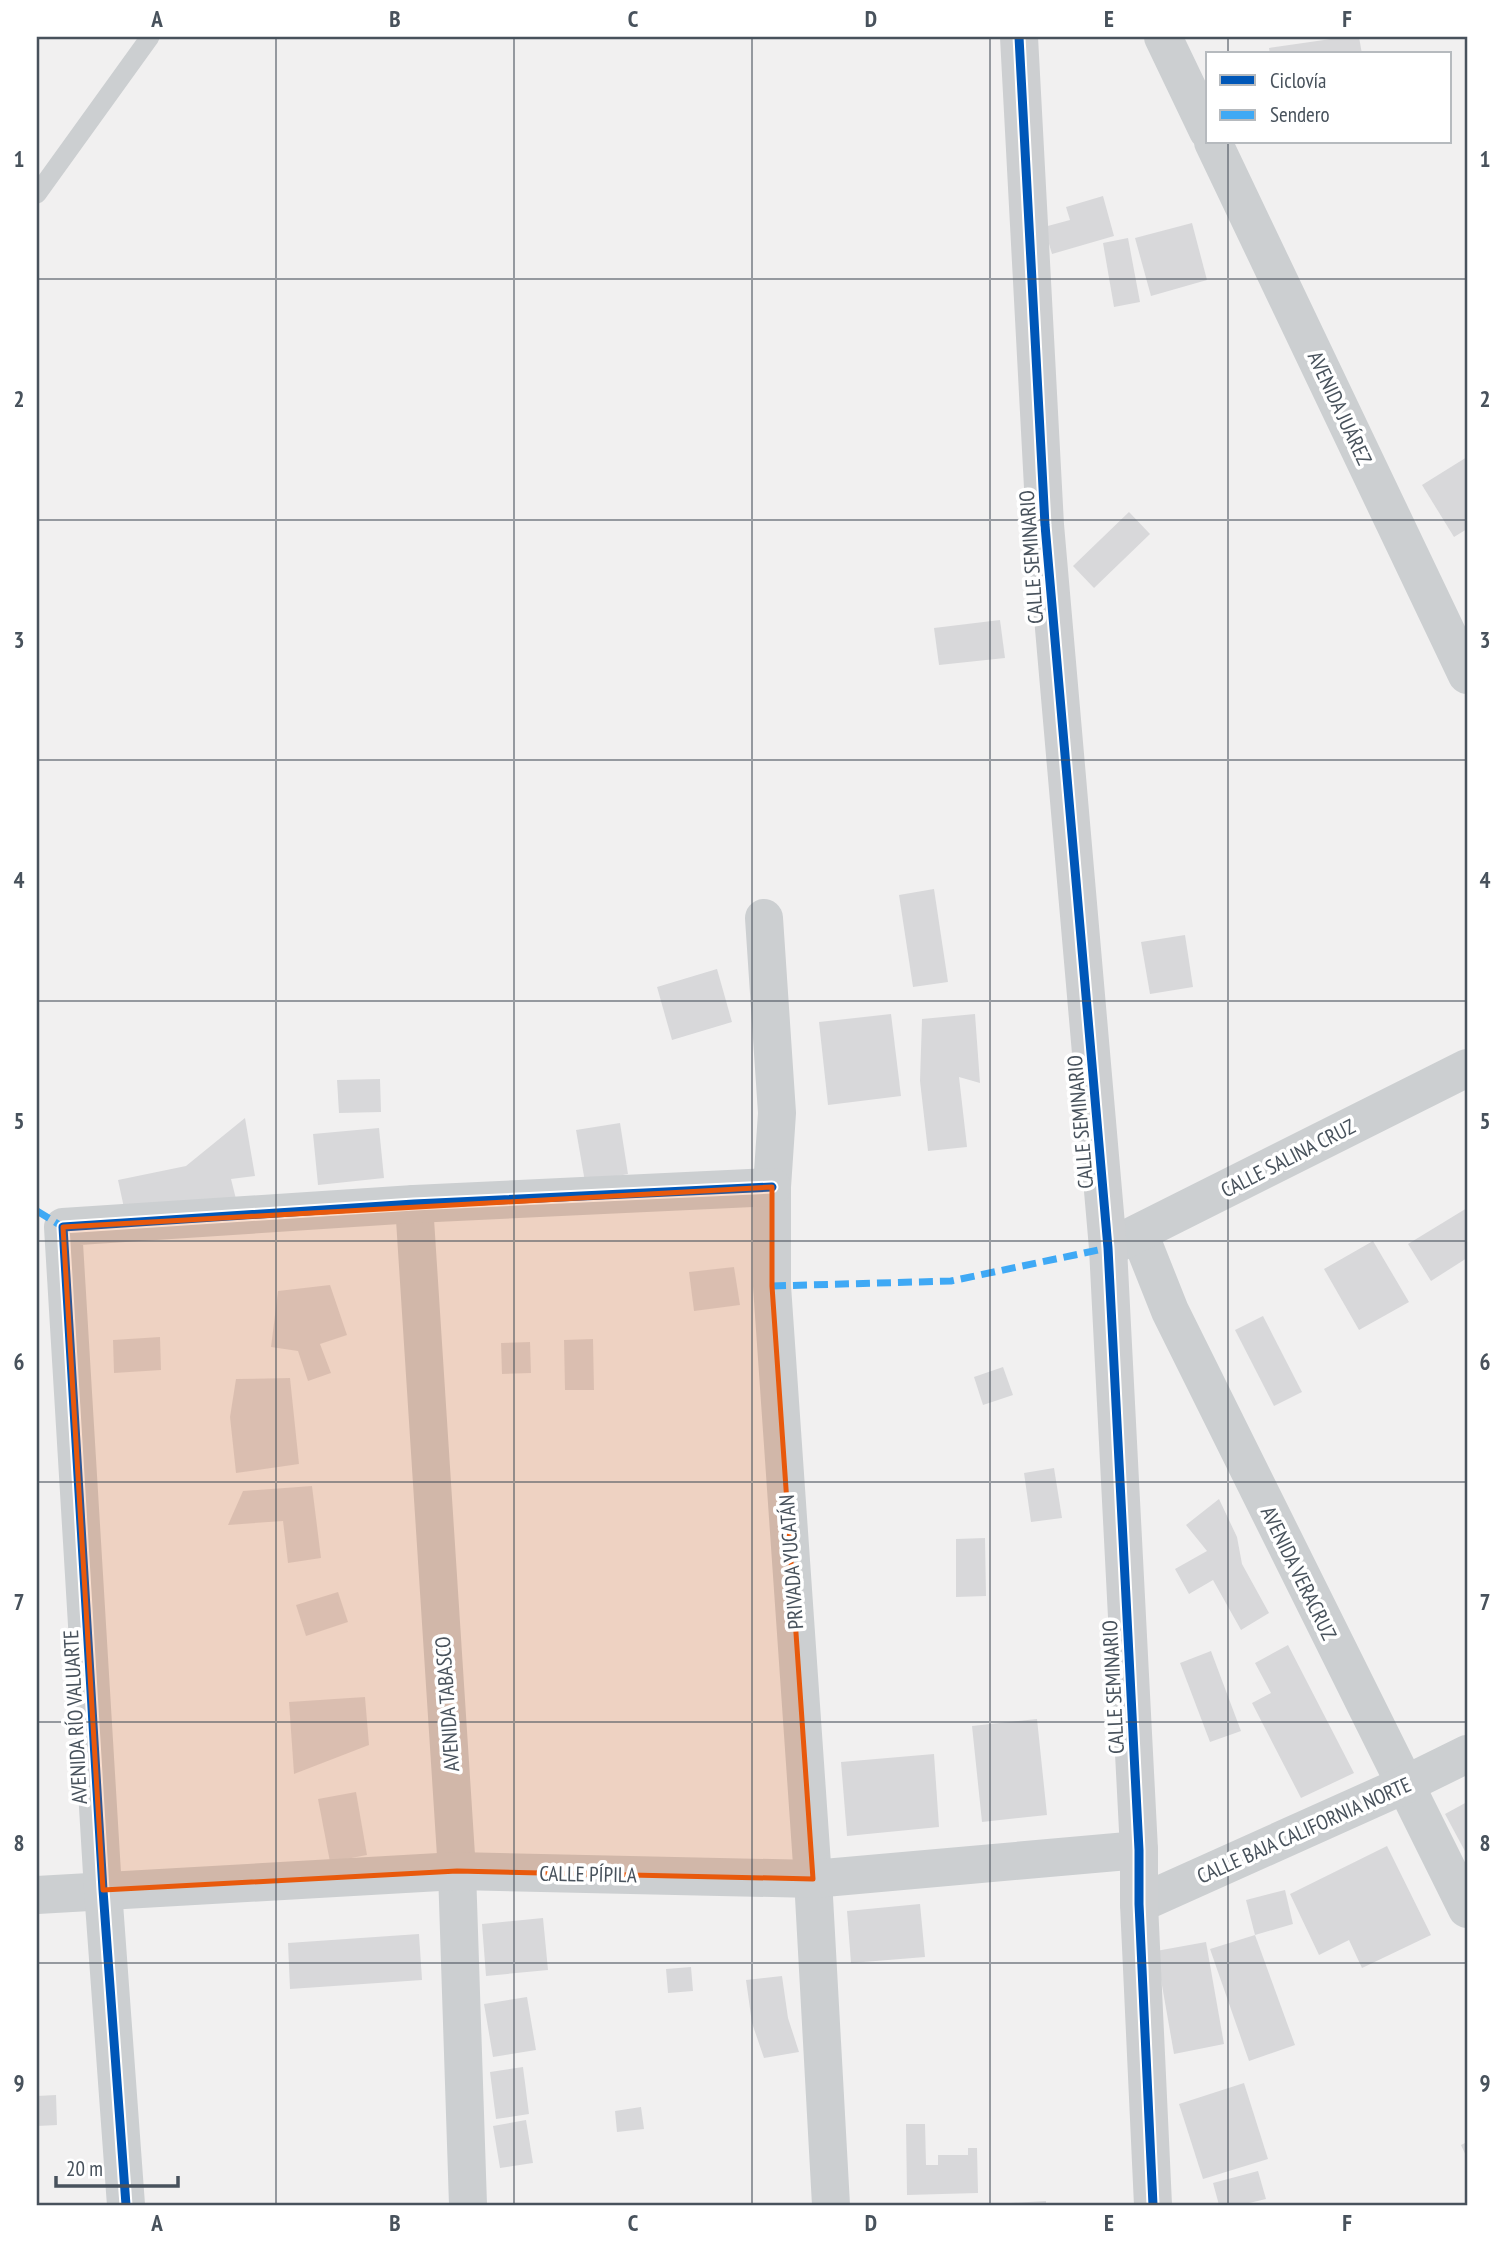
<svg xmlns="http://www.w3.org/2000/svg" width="1504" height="2242" font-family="'PT Sans Narrow',sans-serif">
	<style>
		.building { fill: #d8d8da }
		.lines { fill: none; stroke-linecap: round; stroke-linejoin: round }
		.lane { stroke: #cccfd1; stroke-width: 19 }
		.street { stroke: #cccfd1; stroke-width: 38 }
		.secondary { stroke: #cdcfd1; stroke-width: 38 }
		.quiet { stroke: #3fa9f5; stroke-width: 7; stroke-dasharray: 14 7; stroke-linecap: butt }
		.cycleway-casing { stroke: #fff; stroke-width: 13 }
		.cycleway { stroke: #0057b8; stroke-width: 9 }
		.marked { fill: #e8590c; fill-opacity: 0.2; stroke: #e8590c; stroke-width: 5; stroke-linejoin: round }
		.grid { fill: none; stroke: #48525c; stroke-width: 2; stroke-opacity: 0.55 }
		.labels { text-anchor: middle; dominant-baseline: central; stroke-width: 7; stroke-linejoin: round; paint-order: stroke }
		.street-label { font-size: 21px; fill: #48525c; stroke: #fff }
		.neatline { fill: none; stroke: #48525c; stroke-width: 2.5 }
		.grid-label { font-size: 23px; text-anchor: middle; font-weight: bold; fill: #48525c }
	</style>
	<rect width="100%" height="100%" fill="#f1f0f0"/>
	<g class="building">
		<polygon points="1345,37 1359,37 1362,54 1270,54 1269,48"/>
		<polygon points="1103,196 1114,236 1052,254 1044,227 1070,220 1066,207"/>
		<polygon points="1192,223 1207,280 1151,296 1135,238"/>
		<polygon points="1128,238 1140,302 1114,307 1103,243"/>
		<polygon points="1467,457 1467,529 1454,537 1422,485"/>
		<polygon points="1129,512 1150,534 1094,588 1073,566"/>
		<polygon points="1000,620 1005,658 939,665 934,628"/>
		<polygon points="934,889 948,982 913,987 899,895"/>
		<polygon points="1185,935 1193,987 1150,994 1141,942"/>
		<polygon points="717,969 732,1022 672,1040 657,987"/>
		<polygon points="891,1014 901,1096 828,1105 819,1022"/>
		<polygon points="975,1014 980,1083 959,1077 967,1147 928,1151 920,1081 922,1019"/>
		<polygon points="380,1079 381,1112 339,1113 337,1080"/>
		<polygon points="245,1118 255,1176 231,1179 236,1199 126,1217 118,1180 186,1166"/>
		<polygon points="620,1123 628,1174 585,1182 576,1130"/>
		<polygon points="379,1128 384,1178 318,1185 313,1134"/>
		<polygon points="1467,1208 1467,1258 1431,1281 1408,1244"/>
		<polygon points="1373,1241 1409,1302 1359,1330 1324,1269"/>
		<polygon points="734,1267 740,1305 694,1311 689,1272"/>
		<polygon points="330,1285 347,1335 320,1344 331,1373 308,1381 298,1351 271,1347 278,1291"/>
		<polygon points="1263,1316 1302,1392 1274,1406 1235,1330"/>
		<polygon points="160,1337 161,1370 114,1373 113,1340"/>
		<polygon points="593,1339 594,1390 565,1390 564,1340"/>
		<polygon points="530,1342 531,1373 502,1374 501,1343"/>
		<polygon points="1003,1367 1013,1395 983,1405 974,1377"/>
		<polygon points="290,1378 299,1464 236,1473 230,1417 236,1379"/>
		<polygon points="1054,1468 1062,1518 1031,1522 1024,1473"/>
		<polygon points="312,1486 321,1558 288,1563 283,1521 228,1525 243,1491"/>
		<polygon points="1219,1499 1237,1537 1242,1564 1269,1613 1241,1630 1213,1580 1189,1594 1175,1569 1207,1551 1186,1525"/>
		<polygon points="985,1538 986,1596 956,1597 956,1539"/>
		<polygon points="338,1592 348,1622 306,1636 296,1605"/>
		<polygon points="1288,1645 1354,1773 1301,1798 1252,1703 1271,1693 1255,1663"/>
		<polygon points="1211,1651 1241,1731 1210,1742 1180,1663"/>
		<polygon points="365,1697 369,1745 294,1774 289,1702"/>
		<polygon points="1037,1719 1047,1815 982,1822 972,1726"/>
		<polygon points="934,1754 939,1827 847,1836 841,1762"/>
		<polygon points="356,1792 367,1855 330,1862 318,1799"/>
		<polygon points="1467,1802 1467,1855 1445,1814"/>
		<polygon points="1387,1846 1431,1935 1362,1968 1349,1940 1319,1955 1290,1894"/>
		<polygon points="1285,1890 1293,1924 1255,1935 1246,1900"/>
		<polygon points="920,1904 925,1957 851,1963 847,1911"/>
		<polygon points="543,1918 548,1970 486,1976 482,1924"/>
		<polygon points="419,1934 422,1980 290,1989 288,1943"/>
		<polygon points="1255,1935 1295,2045 1249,2061 1210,1949"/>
		<polygon points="1206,1942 1224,2044 1174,2054 1156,1951"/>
		<polygon points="691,1967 693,1991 668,1993 666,1969"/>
		<polygon points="782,1976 788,2018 799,2052 764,2058 752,2023 746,1980"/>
		<polygon points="527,1997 536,2050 493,2057 484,2004"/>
		<polygon points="523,2067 529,2114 496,2119 490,2072"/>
		<polygon points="1244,2083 1268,2159 1203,2179 1179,2104"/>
		<polygon points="56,2095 57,2125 37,2126 37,2096"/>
		<polygon points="641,2107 644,2129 617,2132 615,2111"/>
		<polygon points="526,2120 533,2163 500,2168 493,2126"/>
		<polygon points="906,2124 925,2124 926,2165 938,2165 938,2155 968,2155 968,2148 977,2148 978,2193 907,2195"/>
		<polygon points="1467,2142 1467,2158 1461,2145"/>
		<polygon points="1258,2171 1266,2199 1241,2205 1219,2205 1213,2183"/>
		<polygon points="1046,2201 1046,2205 1010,2205 1010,2203"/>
	</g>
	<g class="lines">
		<polyline class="lane" points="37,194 150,37"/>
		<g class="street">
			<polyline points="1163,37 1208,131"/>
			<polyline points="1213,142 1467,675"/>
			<polyline points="764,918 777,1113 772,1187 772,1286 813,1879 831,2205"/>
			<polyline points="414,1204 457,1871 468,2205"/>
			<polyline points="1139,1233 1170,1311 1467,1909"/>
			<polyline points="1116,1244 1467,1068"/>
			<polyline points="37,1895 457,1871 813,1879 1139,1850"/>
			<polyline points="1139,1904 1404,1785 1467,1754"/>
			<polyline points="126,2205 103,1890 63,1227 414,1204 772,1187"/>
		</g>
		<polyline class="secondary" points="1019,37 1045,525 1108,1248 1139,1850 1139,1904 1153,2205"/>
		<g class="quiet">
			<polyline points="37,1211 63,1227"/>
			<polyline points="772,1286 951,1281 1108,1248"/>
		</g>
		<defs>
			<g id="cycleway">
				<polyline points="1019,37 1045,525 1108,1248 1139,1850 1139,1904 1153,2205"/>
				<polyline points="126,2205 103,1890 63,1227 414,1204 772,1187"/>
			</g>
		</defs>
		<use href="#cycleway" class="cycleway-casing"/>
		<use href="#cycleway" class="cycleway"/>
	</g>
	<path class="marked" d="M772,1187v99l41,593 -356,-8 -354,19 -40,-663z"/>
	<path class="grid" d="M276,37v2168M514,37v2168M752,37v2168M990,37v2168M1228,37v17M1228,142v2063M37,279h1430M37,520h1430M37,760h1430M37,1001h1430M37,1241h1430M37,1482h1430M37,1722h1430M37,1963h1430"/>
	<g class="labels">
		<g class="street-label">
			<text transform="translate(1340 408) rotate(65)">AVENIDA JUÁREZ</text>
			<text transform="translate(1031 557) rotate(-94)">CALLE SEMINARIO</text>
			<text transform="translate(1080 1122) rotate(-95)">CALLE SEMINARIO</text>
			<text transform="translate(1288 1158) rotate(-27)">CALLE SALINA CRUZ</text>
			<text transform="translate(791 1562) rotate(-94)">PRIVADA YUCATÁN</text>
			<text transform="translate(1299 1573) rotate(64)">AVENIDA VERACRUZ</text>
			<text transform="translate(1113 1687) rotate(-93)">CALLE SEMINARIO</text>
			<text transform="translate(447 1704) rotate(-94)">AVENIDA TABASCO</text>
			<text transform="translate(75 1717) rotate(-93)">AVENIDA RÍO VALUARTE</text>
			<text transform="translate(1304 1830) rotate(-24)">CALLE BAJA CALIFORNIA NORTE</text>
			<text transform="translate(588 1874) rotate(1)">CALLE PÍPILA</text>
		</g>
	</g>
	<rect width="1504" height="2242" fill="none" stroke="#ffffff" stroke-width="77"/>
	<rect x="1206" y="52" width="245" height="91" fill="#ffffff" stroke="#b6babe" stroke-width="2"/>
	<rect x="1220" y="75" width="35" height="10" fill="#0057b8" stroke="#b6babe" stroke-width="2"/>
	<text x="1270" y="88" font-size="21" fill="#48525c">Ciclovía</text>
	<rect x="1220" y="110" width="35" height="10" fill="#3fa9f5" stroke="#b6babe" stroke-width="2"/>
	<text x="1270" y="122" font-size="21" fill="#48525c">Sendero</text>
	<path d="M56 2176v10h122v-10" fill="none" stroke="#48525c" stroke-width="3.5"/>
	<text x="66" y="2176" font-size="21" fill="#48525c" stroke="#ffffff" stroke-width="5" paint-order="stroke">20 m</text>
	<rect x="38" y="38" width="1428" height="2166" class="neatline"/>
	<g class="grid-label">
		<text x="157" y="27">A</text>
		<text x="395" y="27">B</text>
		<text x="633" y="27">C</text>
		<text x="871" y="27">D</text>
		<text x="1109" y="27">E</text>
		<text x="1347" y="27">F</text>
		<text x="19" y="167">1</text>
		<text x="1485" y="167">1</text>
		<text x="19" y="407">2</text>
		<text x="1485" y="407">2</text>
		<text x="19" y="648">3</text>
		<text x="1485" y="648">3</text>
		<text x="19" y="888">4</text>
		<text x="1485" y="888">4</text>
		<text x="19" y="1129">5</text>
		<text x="1485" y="1129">5</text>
		<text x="19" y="1370">6</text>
		<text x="1485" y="1370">6</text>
		<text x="19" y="1610">7</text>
		<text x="1485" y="1610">7</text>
		<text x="19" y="1851">8</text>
		<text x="1485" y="1851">8</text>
		<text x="19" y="2091">9</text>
		<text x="1485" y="2091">9</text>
		<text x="157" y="2231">A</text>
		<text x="395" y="2231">B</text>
		<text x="633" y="2231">C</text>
		<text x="871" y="2231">D</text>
		<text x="1109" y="2231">E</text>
		<text x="1347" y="2231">F</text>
	</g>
</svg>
